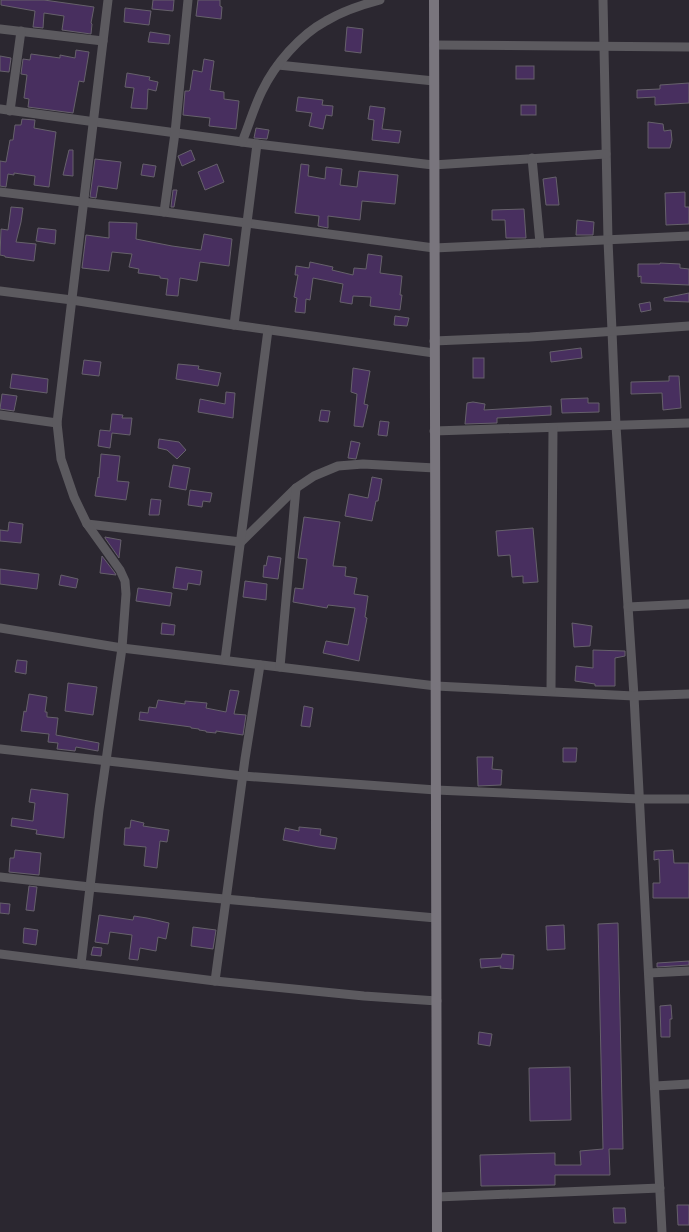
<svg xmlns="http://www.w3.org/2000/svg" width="689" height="1232" font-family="'Exo 2',sans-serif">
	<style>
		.building { fill: #482f5f; stroke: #66616b }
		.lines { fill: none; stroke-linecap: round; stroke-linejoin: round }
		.street { stroke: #5c5a5f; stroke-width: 9 }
		.secondary { stroke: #79757d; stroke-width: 10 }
	</style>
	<rect width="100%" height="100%" fill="#2b2730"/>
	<g class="building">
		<polygon points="1,0 44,0 94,7 91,23 92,24 91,34 62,30 64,16 44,13 43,28 33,27 35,11 1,5"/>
		<polygon points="153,0 174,0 173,11 152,9"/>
		<polygon points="198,0 220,0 220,6 222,7 221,19 196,16"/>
		<polygon points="125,8 151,11 149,25 124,22"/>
		<polygon points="347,27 363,29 361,53 345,51"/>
		<polygon points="150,32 170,35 169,44 148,42"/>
		<polygon points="76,50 89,52 84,82 79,81 73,113 28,107 29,99 24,98 27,75 21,74 23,59 30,60 31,54 60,58 60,55 75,58"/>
		<polygon points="0,56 11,58 9,72 0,71"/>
		<polygon points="204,59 214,61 210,90 224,92 224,99 239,101 236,129 209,126 210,118 183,115 185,91 189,91 190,90 193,70 202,72"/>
		<rect x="516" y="66" width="18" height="13"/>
		<polygon points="127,73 150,77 149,80 158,82 156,91 148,89 147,109 131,108 134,88 125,87"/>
		<polygon points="689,83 689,103 655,105 655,97 637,98 637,90 660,89 660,85"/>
		<polygon points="298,97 323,100 322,105 333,106 332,116 326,115 323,129 309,126 312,113 296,111"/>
		<rect x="521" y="105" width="15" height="10"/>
		<polygon points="370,106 385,108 382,129 401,131 399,143 372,140 374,120 368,119"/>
		<polygon points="22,119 35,120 34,128 56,132 49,187 34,185 35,176 14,173 14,175 8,174 6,187 0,186 0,161 6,162 10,140 13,140 15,125 21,125"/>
		<polygon points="648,122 663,124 664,131 671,130 672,140 670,148 648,148"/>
		<polygon points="256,128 269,130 267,139 254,138"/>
		<polygon points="69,150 73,150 73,176 63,175"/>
		<polygon points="191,150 195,160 182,166 178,156"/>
		<polygon points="95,159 121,162 117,189 98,186 96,198 90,197"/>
		<polygon points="143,164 156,166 154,177 141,175"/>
		<polygon points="217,164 224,182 205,190 198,172"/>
		<polygon points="301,164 309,165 308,176 325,179 326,167 342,169 340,185 357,187 359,171 398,175 395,204 362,201 360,220 328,216 328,228 318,226 319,216 295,213"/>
		<polygon points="556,177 559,205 546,205 543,179"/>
		<polygon points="173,190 177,190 174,207 171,207"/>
		<polygon points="685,192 685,207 689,207 689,224 666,225 665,193"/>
		<polygon points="11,207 23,208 21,222 16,242 36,244 34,261 5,257 5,256 0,255 1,229 8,230"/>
		<polygon points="524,209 526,238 506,238 505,220 492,220 492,210"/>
		<polygon points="577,220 594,222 593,235 576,235"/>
		<polygon points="109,222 137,223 136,239 172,246 201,250 204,234 232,239 229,266 200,262 197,281 180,278 178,296 166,295 168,279 160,278 160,276 138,273 139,269 129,267 132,254 112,252 109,271 82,268 86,235 109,238"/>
		<polygon points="38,228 56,230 55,244 36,241"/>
		<polygon points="368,254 382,256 380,273 402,276 400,295 402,295 400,310 370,306 371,297 353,296 352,304 340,302 343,284 313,278 310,300 306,299 305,313 295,312 297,298 294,297 298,275 295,275 296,266 309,268 310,262 333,267 332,270 353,275 354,268 366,269"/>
		<polygon points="660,263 680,264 680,268 689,269 689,285 641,283 641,276 638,277 638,264 660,264"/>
		<polygon points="689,293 689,302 664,301 664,298"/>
		<polygon points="650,302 651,310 641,312 639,304"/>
		<polygon points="395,316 409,318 407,326 394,325"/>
		<polygon points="581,348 582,358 551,362 550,352"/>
		<rect x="473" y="358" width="11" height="20"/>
		<polygon points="84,360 101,362 99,376 82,374"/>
		<polygon points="178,364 199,366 198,369 221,373 218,386 176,379"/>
		<polygon points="353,368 370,371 364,404 368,405 363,427 354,426 357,394 351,392"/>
		<polygon points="12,374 48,379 47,393 10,388"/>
		<polygon points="669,376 679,376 681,408 663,410 662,393 631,394 631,382 669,381"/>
		<polygon points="226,392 235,393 233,418 198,412 200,399 225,404"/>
		<polygon points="2,394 17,396 14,411 0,409"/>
		<polygon points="588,398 588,403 599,403 599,412 562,413 561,399"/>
		<polygon points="473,402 485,404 484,410 551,406 551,415 497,418 497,423 465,424 467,403"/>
		<polygon points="321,410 330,411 328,422 319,421"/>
		<polygon points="112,414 123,415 122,418 132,418 130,435 112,433 110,448 98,446 100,430 110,431"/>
		<polygon points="380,421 389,422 387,436 378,435"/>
		<polygon points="159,439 179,442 186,450 177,459 167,450 158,448"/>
		<polygon points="351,441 360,443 356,459 348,458"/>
		<polygon points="101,454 120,456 117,481 129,482 126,500 95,496 98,477 99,478"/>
		<polygon points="173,465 190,468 186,490 169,487"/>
		<polygon points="372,477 382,479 378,501 376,501 372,521 345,516 349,494 368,498"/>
		<polygon points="190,490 212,493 210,502 203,501 202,507 188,505"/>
		<polygon points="151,499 161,500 159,515 149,515"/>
		<polygon points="304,517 340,522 333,566 346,567 345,576 357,578 354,594 368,596 365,617 367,618 359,661 323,653 326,641 348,645 355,608 328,605 327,608 293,602 295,588 303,589 307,559 298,558"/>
		<polygon points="9,522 23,524 21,543 0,541 0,530 8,531"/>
		<polygon points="533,528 538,582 523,583 523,576 512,577 510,555 498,556 496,531"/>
		<polygon points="105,537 121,540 119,558 105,538"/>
		<polygon points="102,556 115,573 116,575 100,573"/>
		<polygon points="268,556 281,558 278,579 263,577 264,565 266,566"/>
		<polygon points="176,567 202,571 200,585 188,583 187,590 173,588"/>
		<polygon points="0,569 39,574 37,589 0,584"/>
		<polygon points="61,575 78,579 76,588 59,585"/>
		<polygon points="245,581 267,584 266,600 243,597"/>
		<polygon points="138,588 172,593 170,606 136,601"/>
		<polygon points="162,623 175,625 174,635 161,634"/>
		<polygon points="572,623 592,626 590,646 574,647"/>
		<polygon points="593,650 625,651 625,656 615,658 615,686 595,686 595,684 575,681 576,666 593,668"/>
		<polygon points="17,660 27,661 26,674 15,672"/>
		<polygon points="68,683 97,687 93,715 65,711"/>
		<polygon points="230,690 239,691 234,714 246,715 243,735 216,731 216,733 206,732 206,731 199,730 199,729 191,728 191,727 139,720 140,712 148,713 149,707 156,708 158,700 185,704 185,701 207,703 206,708 226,712"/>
		<polygon points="29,694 47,697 45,712 47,712 47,717 58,718 56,735 99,743 98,751 76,747 75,751 57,749 58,743 48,742 49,734 21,731 24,711 26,712"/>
		<polygon points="304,706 313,708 310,727 301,726"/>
		<polygon points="563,748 577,748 576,762 563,762"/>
		<polygon points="477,757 493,757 492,769 502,770 501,785 478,786"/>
		<polygon points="31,789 68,794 64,838 36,834 37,830 11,826 12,818 33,821 35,803 29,802"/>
		<polygon points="131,820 144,823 143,826 169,830 167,842 160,841 157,868 144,866 146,847 124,845 125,828 130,828"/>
		<polygon points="299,827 321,829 320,835 337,838 335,849 319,847 283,840 285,828 299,831"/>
		<polygon points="15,850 41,853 39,875 9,872 10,858 14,858"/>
		<polygon points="673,850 674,863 689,863 689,898 653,898 653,883 660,883 659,859 654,860 654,851"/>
		<polygon points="29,886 37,887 34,911 26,910"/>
		<polygon points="0,903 10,904 9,914 0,913"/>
		<polygon points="99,915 133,920 134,916 147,918 169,923 166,939 158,937 156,951 140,948 138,960 129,959 132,935 110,932 108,944 95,942"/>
		<polygon points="618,923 623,1149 609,1149 610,1175 555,1175 555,1185 481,1186 480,1155 555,1153 555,1165 581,1165 580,1151 603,1149 598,924"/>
		<polygon points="564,925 565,949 547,950 546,926"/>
		<polygon points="193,927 216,930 213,949 191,946"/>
		<polygon points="24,928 38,930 36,945 23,943"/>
		<polygon points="93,947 102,948 101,956 91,955"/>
		<polygon points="502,954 514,955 513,969 500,968 501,966 481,968 480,959 501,958"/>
		<polygon points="689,961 689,965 657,967 657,963"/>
		<polygon points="671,1005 672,1019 670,1019 670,1037 661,1037 660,1006"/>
		<polygon points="479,1032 492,1034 490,1046 478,1044"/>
		<polygon points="570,1067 571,1120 530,1121 529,1068"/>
		<polygon points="677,1205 689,1205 689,1225 678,1225"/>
		<polygon points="613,1208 625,1208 626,1223 614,1223"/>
	</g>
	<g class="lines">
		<g class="street">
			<polyline points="603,0 608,240 612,331 616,426 634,696 662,1232"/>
			<polyline points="0,29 103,41"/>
			<polyline points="434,45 689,47"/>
			<polyline points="278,65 434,81"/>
			<polyline points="0,109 257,144 433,165 606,154"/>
			<polyline points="10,111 21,31"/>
			<path d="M242,142c7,-17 12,-35 20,-51 13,-27 38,-56 64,-70 17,-10 35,-16 54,-21"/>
			<polyline points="532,158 540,243"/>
			<polyline points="0,192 164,212 434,248 689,236"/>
			<polyline points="164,212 175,133 188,0"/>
			<polyline points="0,291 72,300 234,325 434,353"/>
			<polyline points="234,325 257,144"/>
			<polyline points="434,341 530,337 689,326"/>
			<polyline points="0,415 57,423"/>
			<polyline points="434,431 689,423"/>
			<polyline points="87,524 241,542 296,488 314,476 338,466 363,464 435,468"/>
			<polyline points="628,607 689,604"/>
			<polyline points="0,628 122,648 436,686 634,696 689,694"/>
			<polyline points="225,660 268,330"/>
			<polyline points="280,667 296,488"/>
			<polyline points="551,691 553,428"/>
			<polyline points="0,749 243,776 436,790 639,799 689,799"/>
			<polyline points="0,877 90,887 436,918"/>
			<polyline points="0,954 215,981 364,996 437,1001"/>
			<polyline points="81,964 99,810 122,648 126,594 125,581 120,570 87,524 74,497 61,459 57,423 108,0"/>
			<polyline points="649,973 689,971"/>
			<polyline points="215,981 245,759 260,665"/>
			<polyline points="655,1086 689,1084"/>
			<polyline points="437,1197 660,1188"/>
		</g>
		<polyline class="secondary" points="434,0 437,1232"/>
	</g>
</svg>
